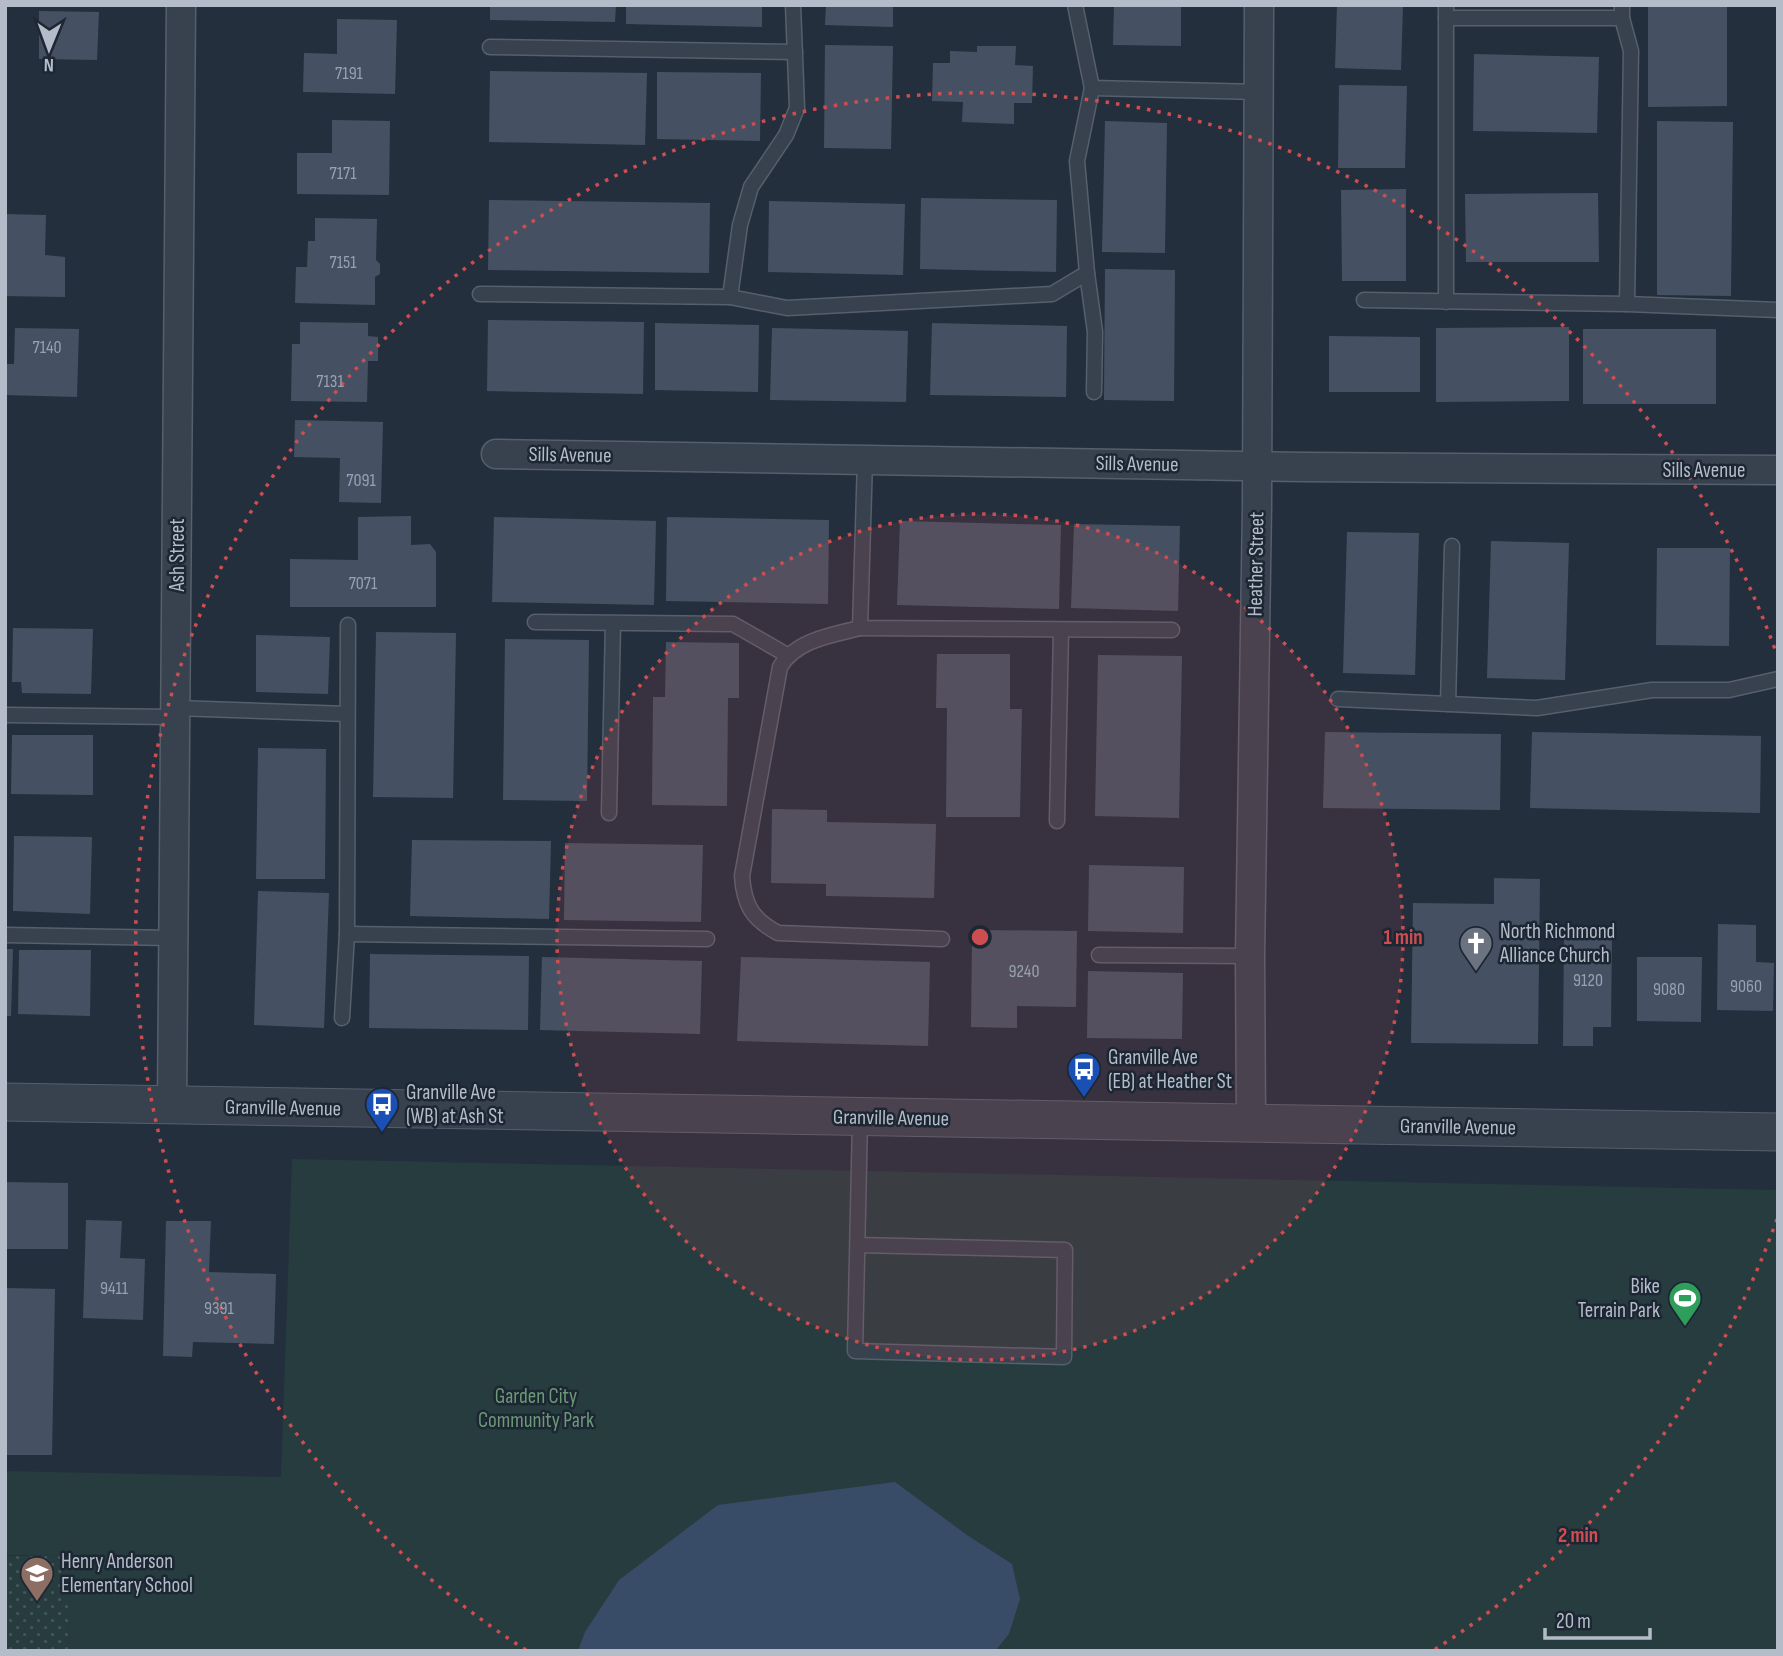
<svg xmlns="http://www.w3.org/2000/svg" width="1783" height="1656" font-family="'Sofia Sans Condensed',sans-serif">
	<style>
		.grass { fill: url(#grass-dots) }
		.park { fill: #263c3f }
		.water { fill: #394c67 }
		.building { fill: #455162 }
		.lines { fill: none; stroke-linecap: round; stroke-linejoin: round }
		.service-casing { stroke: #565f6c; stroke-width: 17 }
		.minor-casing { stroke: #565f6c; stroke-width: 31 }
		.tertiary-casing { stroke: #565f6c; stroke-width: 39 }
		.service { stroke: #38414e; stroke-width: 14 }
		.minor { stroke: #38414e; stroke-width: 28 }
		.tertiary { stroke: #38414e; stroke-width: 37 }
		.ring { fill: none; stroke: #ce4d50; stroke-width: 3.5; stroke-dasharray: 3.5 7 }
		.labels { text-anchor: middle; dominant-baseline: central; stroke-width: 5; stroke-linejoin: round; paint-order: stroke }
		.number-label { font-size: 18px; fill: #98a1af }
		.street-label { font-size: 21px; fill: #b4bcc9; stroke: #1d2633 }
		.poi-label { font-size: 21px; fill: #b4bcc9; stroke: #1d2633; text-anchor: start }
		.park-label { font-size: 21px; fill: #6b9a76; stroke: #1d2633 }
		.centre { fill: #ce4d50; stroke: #1d2633; stroke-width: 3.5 }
		.ring-label { font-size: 21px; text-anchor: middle; font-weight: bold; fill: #ce4d50; stroke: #1d2633; stroke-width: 5; stroke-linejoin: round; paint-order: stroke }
	</style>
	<defs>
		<pattern id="grass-dots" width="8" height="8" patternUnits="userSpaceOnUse" patternTransform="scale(1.75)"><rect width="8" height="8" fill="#263c3f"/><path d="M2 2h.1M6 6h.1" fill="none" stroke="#435659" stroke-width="1.8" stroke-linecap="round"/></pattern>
	</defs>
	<rect width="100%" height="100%" fill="#242f3e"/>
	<polygon class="grass" points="5,1556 71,1556 68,1651 5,1651"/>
	<polygon class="park" points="292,1159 1778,1190 1778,1651 68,1651 70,1556 5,1555 5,1471 281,1477"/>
	<polygon class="water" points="895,1482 967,1535 1012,1564 1020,1599 1009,1634 995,1651 578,1651 585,1632 619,1580 718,1505"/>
	<g class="building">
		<polygon points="490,5 616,5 615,22 490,20"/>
		<polygon points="626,5 762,5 762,27 626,24"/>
		<polygon points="826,5 893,5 893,27 825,25"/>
		<polygon points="1114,5 1181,5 1181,46 1113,45"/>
		<polygon points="1337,5 1403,5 1401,70 1335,68"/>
		<polygon points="1648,5 1727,5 1727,106 1648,107"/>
		<polygon points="39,11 99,12 97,60 39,59"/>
		<polygon points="337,19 397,20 395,94 303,92 304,53 337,54"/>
		<polygon points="825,45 893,46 891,149 824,148"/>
		<polygon points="977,46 1016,46 1015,65 1033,66 1032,103 1014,103 1014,124 962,122 963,102 932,101 933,63 950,63 950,51 977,52"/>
		<polygon points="1474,54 1599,57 1597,133 1473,131"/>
		<polygon points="490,71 647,73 645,145 489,142"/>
		<polygon points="657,72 761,73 760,141 657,139"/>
		<polygon points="1339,85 1407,86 1405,168 1338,168"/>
		<polygon points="332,120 390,121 389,195 297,194 297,153 332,153"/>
		<polygon points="1105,121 1167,123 1165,253 1102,252"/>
		<polygon points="1657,121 1733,122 1731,296 1657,295"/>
		<polygon points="1406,189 1406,281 1342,281 1341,190"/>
		<polygon points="1598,193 1599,262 1466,262 1465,194"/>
		<polygon points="921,198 1057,200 1056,272 920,269"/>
		<polygon points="489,200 710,203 709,273 488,270"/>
		<polygon points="769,201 905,204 903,275 768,272"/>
		<polygon points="5,214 46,215 45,255 65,257 65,297 5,296"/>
		<polygon points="315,218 377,219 376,260 380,264 380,274 375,277 375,305 295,303 296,267 307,267 308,241 315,241"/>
		<polygon points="1105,269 1175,270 1174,401 1104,400"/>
		<polygon points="488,320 644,322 643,394 487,391"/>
		<polygon points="300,322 368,323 368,336 378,337 378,361 368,361 367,402 291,401 292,344 300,344"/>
		<polygon points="655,323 759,325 758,392 655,390"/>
		<polygon points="932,323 1067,326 1066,397 930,395"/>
		<polygon points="1569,327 1569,401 1436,402 1436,328"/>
		<polygon points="15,328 79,329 77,397 5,395 5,364 14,364"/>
		<polygon points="772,328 908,331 906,402 770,400"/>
		<rect x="1583" y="329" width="133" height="75"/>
		<polygon points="1329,336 1420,337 1420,392 1329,392"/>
		<polygon points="295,420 383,422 381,503 339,502 340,458 294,457"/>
		<polygon points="411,516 411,545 430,544 436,552 436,607 290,607 290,559 358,560 358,517"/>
		<polygon points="494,517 656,521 654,605 492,602"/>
		<polygon points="667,517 829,520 828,604 666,601"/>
		<polygon points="900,521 1061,525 1059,609 897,605"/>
		<polygon points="1074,524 1180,526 1178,611 1071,608"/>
		<polygon points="1347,532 1419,533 1415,675 1343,673"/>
		<polygon points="1491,541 1569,543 1565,680 1487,678"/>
		<polygon points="1657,548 1730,548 1729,646 1656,645"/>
		<polygon points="13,628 93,629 91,694 22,693 21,682 12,682"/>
		<polygon points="376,632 456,633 453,798 373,797"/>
		<polygon points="256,635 330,637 328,694 256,692"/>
		<polygon points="505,639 589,640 587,801 503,800"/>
		<polygon points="666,642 739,643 739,698 728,698 727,806 652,805 653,697 665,697"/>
		<polygon points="937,654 1010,654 1010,709 1022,709 1020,817 946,817 947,708 936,708"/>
		<polygon points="1098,655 1182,656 1179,818 1095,816"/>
		<polygon points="1325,732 1501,734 1500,810 1323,808"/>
		<polygon points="1532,732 1761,736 1760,813 1530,808"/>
		<polygon points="12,735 93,735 93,795 11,794"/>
		<polygon points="258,748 326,749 325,879 256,879"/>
		<polygon points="772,809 827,810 827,822 936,824 934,898 826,896 826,884 771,883"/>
		<polygon points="14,836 92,837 90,914 13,911"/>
		<polygon points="412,840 551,841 549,919 410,916"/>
		<polygon points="565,843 703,845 701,922 564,920"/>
		<polygon points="1089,865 1184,867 1183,933 1088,931"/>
		<polygon points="1494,878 1540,879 1538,1044 1411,1043 1413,903 1494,904"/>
		<polygon points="258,891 329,893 324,1028 254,1025"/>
		<polygon points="1718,924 1756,925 1756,962 1774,963 1773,1011 1717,1010"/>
		<polygon points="980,930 1077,931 1076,1007 1017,1006 1017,1028 971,1027 972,937"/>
		<polygon points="1564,933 1612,934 1611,1027 1593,1027 1593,1046 1563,1046"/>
		<polygon points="5,949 13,949 11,1016 5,1016"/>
		<polygon points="19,950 91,950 90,1016 18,1014"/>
		<polygon points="370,954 529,956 528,1030 369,1028"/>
		<polygon points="542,957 702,961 700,1034 540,1030"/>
		<polygon points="741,957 930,962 928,1046 737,1041"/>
		<polygon points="1637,957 1702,957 1701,1022 1637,1021"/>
		<polygon points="1088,971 1183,973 1182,1039 1087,1038"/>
		<polygon points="5,1182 68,1183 68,1249 5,1249"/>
		<polygon points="86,1220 122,1221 120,1258 145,1259 143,1320 83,1318"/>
		<polygon points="166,1221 211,1221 209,1272 276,1274 274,1344 193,1342 192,1357 163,1356"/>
		<polygon points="5,1288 55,1289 52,1455 5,1455"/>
	</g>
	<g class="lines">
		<defs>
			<g id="service">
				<polyline points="793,5 797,108 786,135 751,187 740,225 730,297 787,308 1052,294 1087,273 1077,161 1092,88"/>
				<polyline points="1075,5 1092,88 1259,92"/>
				<polyline points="1446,5 1446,302"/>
				<polyline points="1622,5 1622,18 1631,51 1627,304"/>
				<polyline points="1446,18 1622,18"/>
				<polyline points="490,47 795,52"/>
				<polyline points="1087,273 1095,332 1094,392"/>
				<polyline points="480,294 730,297"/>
				<polyline points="1364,300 1627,304 1778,310"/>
				<polyline points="865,459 860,628 1172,630"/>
				<polyline points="535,622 733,624 787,655"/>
				<path d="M860,628c-28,7 -64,12 -80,39l-38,209c2,29 10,43 36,57l164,6"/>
				<polyline points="1338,699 1537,708 1652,690 1729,690 1778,679"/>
				<polyline points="1448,704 1452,546"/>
				<polyline points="175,708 347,714"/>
				<polyline points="5,715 175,717"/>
				<polyline points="609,813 613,623"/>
				<polyline points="1057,821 1061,631"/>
				<polyline points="347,934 707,939"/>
				<polyline points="5,935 173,938"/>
				<polyline points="1099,955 1250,956"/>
				<polyline points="342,1018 347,934 348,625"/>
				<polyline points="858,1245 1065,1250 1064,1357 855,1351 860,1118"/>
			</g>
			<g id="minor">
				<polyline points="496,454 1305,467 1778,470"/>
				<polyline points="172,1106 181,5"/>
				<polyline points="1251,1123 1250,956 1257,505 1259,5"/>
			</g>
			<polyline id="tertiary" points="5,1102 1778,1132"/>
		</defs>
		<use href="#service" class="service-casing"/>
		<use href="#minor" class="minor-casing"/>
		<use href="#tertiary" class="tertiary-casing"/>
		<use href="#service" class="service"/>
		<use href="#minor" class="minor"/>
		<use href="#tertiary" class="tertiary"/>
	</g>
	<circle cx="980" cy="937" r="423" fill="#ce4d50" fill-opacity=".12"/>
	<g class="ring">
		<circle cx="980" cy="937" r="423"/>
		<path d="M1777 1219A845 845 0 0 1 1434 1650M526 1650A845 845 0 1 1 1777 655"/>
	</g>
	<defs>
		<symbol id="church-pin" viewBox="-11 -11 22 30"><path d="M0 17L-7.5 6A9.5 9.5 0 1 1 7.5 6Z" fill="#6b7280" stroke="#1d2633"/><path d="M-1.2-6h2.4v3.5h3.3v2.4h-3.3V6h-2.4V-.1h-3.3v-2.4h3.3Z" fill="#fff"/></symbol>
		<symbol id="bus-pin" viewBox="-11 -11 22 30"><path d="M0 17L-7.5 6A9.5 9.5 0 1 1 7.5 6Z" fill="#1a4fb4" stroke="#1d2633"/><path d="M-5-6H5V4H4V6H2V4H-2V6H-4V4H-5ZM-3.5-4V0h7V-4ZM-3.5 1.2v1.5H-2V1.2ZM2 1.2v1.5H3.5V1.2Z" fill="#fff"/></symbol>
		<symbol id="stadium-pin" viewBox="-11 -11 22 30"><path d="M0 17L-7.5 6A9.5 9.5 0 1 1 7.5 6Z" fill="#2e9e5b" stroke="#1d2633"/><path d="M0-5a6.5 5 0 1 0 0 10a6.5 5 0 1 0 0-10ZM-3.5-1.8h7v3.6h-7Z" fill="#fff"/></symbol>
		<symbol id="school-pin" viewBox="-11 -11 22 30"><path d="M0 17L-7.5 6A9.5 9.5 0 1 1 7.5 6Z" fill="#8d6e63" stroke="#1d2633"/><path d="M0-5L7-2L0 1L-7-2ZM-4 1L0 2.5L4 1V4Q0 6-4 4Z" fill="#fff"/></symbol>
	</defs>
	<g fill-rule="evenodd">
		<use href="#church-pin" x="1457" y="924" width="38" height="52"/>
		<use href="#bus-pin" x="1065" y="1050" width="38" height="52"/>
		<use href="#bus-pin" x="363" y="1085" width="38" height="52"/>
		<use href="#stadium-pin" x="1666" y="1279" width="38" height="52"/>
		<use href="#school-pin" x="18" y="1554" width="38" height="52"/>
	</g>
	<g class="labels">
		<g class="number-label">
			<text x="349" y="73">7191</text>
			<text x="343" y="173">7171</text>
			<text x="343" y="262">7151</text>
			<text x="47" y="347">7140</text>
			<text x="330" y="381">7131</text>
			<text x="361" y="480">7091</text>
			<text x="363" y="583">7071</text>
			<text x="1024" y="971">9240</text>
			<text x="1588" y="980">9120</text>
			<text x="1746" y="986">9060</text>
			<text x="1669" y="989">9080</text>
			<text x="114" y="1288">9411</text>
			<text x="219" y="1308">9391</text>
		</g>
		<g class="street-label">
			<text transform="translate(570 455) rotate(1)">Sills Avenue</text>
			<text transform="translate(1137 464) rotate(1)">Sills Avenue</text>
			<text x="1704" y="470">Sills Avenue</text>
			<text transform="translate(177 555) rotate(-90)">Ash Street</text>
			<text transform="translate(1256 564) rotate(-89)">Heather Street</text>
			<text transform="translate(283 1108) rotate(1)">Granville Avenue</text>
			<text transform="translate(891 1118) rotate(1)">Granville Avenue</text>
			<text transform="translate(1458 1127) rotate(1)">Granville Avenue</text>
		</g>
		<g class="poi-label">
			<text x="1500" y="931">North Richmond<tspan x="1500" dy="24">Alliance Church</tspan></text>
			<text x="1108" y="1057">Granville Ave<tspan x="1108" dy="24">(EB) at Heather St</tspan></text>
			<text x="406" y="1092">Granville Ave<tspan x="406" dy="24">(WB) at Ash St</tspan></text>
			<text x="1660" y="1286" text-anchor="end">Bike<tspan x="1660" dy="24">Terrain Park</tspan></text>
			<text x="61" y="1561">Henry Anderson<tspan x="61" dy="24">Elementary School</tspan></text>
		</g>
		<g class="park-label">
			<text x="536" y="1396">Garden City<tspan x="536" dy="24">Community Park</tspan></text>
		</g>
	</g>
	<circle cx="980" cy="937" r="10" class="centre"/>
	<g class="ring-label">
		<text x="1403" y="944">1 min</text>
		<text x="1578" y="1542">2 min</text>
	</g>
	<rect width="1783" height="1656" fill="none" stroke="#b4bcc9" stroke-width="14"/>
	<g transform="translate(49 49) rotate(181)" stroke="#1d2633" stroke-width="5" paint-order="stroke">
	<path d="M0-5L12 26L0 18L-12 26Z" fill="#b4bcc9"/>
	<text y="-10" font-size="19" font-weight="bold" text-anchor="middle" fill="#b4bcc9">N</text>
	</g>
	<path d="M1545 1628v10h105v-10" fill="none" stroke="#b4bcc9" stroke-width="3.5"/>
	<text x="1556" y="1628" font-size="21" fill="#b4bcc9" stroke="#1d2633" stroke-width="5" paint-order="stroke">20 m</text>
</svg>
